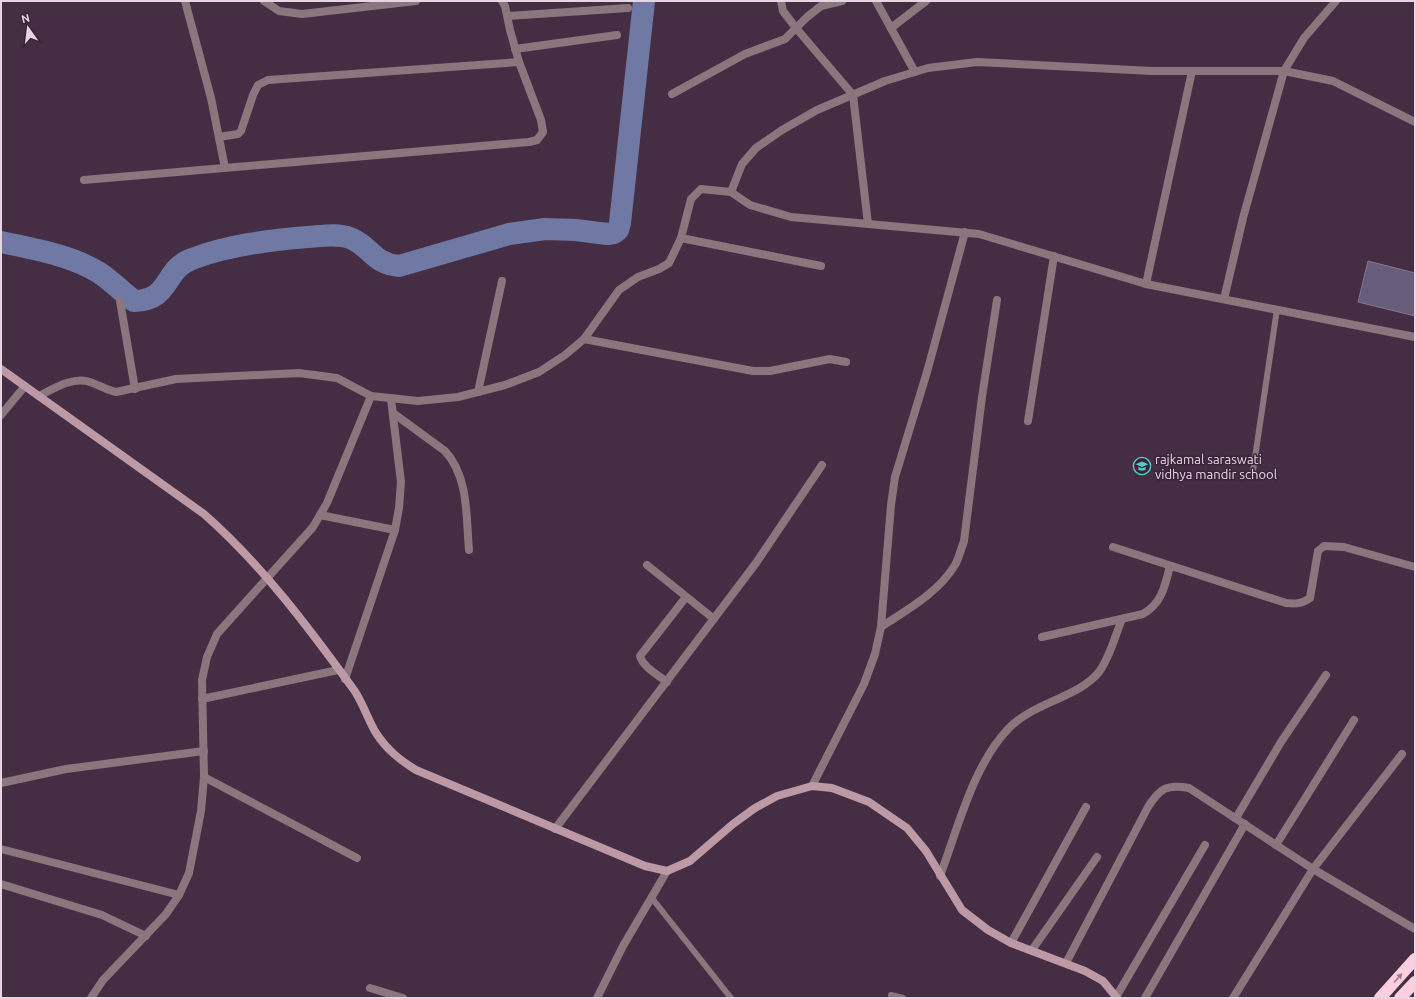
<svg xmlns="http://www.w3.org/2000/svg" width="1416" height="999" font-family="Ubuntu,sans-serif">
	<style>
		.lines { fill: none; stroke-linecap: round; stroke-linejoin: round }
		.river { stroke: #7079a3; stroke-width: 22 }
		.building { fill: #675c7a; stroke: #837797 }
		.lane { stroke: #8c767e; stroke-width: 6 }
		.street { stroke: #8c767e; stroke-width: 8 }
		.secondary { stroke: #bc99a5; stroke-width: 8 }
		.highway { stroke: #fbcfde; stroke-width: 12 }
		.oneway { fill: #9b7a8c }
		.labels { text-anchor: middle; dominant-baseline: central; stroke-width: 3; stroke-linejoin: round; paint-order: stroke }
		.poi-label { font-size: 13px; fill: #e5d6e4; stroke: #3b2439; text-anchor: start }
	</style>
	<rect width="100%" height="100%" fill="#452e44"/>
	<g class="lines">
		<path class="river" d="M1,242c32,7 69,13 97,30 13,8 24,20 36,29 38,-1 29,-32 58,-42 37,-14 77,-19 116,-22 14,-1 29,-4 42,1 21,8 23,26 49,28l110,-32 36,-5 31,1 31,4 7,-1 4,-3 2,-7 24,-222"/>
	</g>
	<polygon class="building" points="1368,261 1415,273 1415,316 1358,302"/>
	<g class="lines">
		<g class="lane">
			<polyline points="1253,471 1277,309"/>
			<polyline points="651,897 731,998"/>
			<polyline points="891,995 903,998"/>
		</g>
		<g class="street">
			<polyline points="185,1 211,98 225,168"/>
			<polyline points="264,1 279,11 302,14 416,1"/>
			<polyline points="781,1 783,11 796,28 853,95 868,224"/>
			<polyline points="876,1 915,72"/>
			<polyline points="508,16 628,8"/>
			<polyline points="891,28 926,1"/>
			<polyline points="515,49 617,35"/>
			<polyline points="672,94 745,54 785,39 807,17 821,6 842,1"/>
			<polyline points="1415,122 1333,81 1284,71 1152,71 977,62 928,68 885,81 817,110 782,130 756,148 742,164 731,192 750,205 791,217 979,234 1146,284 1415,337"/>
			<polyline points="219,137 238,134 241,131 253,95 258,85 268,80 519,62"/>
			<polyline points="84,180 529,142 537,140 543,132 541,120 519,62 510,30 505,6 502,1"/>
			<polyline points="681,238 821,266"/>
			<polyline points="1146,284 1192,71"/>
			<polyline points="1224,299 1243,218 1284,71 1304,38 1336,1"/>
			<polyline points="120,301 135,389"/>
			<polyline points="584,339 753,371 770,371 830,359 846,362"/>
			<polyline points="478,392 502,281"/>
			<path d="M39,396c14,-7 34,-20 51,-14 9,3 16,8 26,10l60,-13 123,-6 38,5 34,18 47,5 40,-4 47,-12 34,-13 26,-17 19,-16 35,-49 19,-13 21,-8 10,-6 12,-25 10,-39 10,-10 30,3"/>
			<path d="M393,413l52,38c24,26 21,66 24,99"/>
			<polyline points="1,415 25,386"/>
			<polyline points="1028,421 1054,256"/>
			<polyline points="320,515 395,530"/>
			<path d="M1113,547l173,56c9,1 16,1 24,-5l8,-47 6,-5 20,1 71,20"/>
			<polyline points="647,565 714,619"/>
			<path d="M881,627c27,-18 57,-34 74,-62 4,-7 6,-16 9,-24l18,-144 15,-97"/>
			<path d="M1042,637l101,-23c19,-11 22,-28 27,-48"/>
			<polyline points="345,679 395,530 399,508 401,482 391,399"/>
			<path d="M667,682c-9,-7 -24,-15 -27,-26l46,-59"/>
			<polyline points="202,699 338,670"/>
			<polyline points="204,777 357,858"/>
			<polyline points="1,783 66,769 204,751"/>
			<polyline points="812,786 864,684 875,654 881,627 891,505 895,477 927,372 965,232"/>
			<polyline points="1236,818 1281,742 1326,675"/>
			<polyline points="555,829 756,563 822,465"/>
			<polyline points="1276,845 1354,720"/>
			<polyline points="1,849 179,895"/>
			<path d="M940,876c18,-48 33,-111 69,-148 24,-25 70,-31 90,-56 11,-15 16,-36 23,-53"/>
			<polyline points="1,884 102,915 146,936"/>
			<polyline points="1011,943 1086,807"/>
			<polyline points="1032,950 1097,857"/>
			<path d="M1066,963l82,-156c12,-19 19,-23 41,-19l124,81 102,60"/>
			<polyline points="370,988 403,998"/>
			<polyline points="1116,997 1205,845"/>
			<polyline points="91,998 103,980 166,914 179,895 189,873 201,811 204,777 202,680 207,657 217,634 313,527 327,503 371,396"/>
			<polyline points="597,998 623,946 667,871"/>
			<polyline points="1145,998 1245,824"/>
			<polyline points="1233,998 1313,869 1402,754"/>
		</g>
		<path class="secondary" d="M1,369l203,145c58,51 105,114 150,176 9,13 14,30 22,43 11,17 24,27 40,37l229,96 22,5 23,-10 43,-37 22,-16 22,-12 35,-10 20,2 37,14 38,26 19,23 36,59 26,20 23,13 74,28 18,10 14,17"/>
		<g class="highway">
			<polyline points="1380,998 1415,959"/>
			<polyline points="1400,998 1415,982"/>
		</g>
	</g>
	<defs><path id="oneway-solid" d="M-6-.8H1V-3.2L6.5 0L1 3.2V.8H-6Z"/></defs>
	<use class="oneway" href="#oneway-solid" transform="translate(1398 978) rotate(-48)"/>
	<defs>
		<symbol id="school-ring" viewBox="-11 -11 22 22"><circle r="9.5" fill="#3b2439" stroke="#52cdcc" stroke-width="1.5"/><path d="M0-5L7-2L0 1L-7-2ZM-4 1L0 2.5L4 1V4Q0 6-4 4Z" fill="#52cdcc"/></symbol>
	</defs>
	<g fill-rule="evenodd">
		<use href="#school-ring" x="1132" y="456" width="20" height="20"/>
	</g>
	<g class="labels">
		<g class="poi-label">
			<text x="1155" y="459">rajkamal saraswati<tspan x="1155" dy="15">vidhya mandir school</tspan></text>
		</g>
	</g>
	<rect width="1416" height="999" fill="none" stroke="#e5d6e4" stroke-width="4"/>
	<g transform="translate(28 28) rotate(346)" stroke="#3b2439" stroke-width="3" paint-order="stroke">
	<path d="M0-3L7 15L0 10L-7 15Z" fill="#e5d6e4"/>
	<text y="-6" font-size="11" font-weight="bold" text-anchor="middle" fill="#e5d6e4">N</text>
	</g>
</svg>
